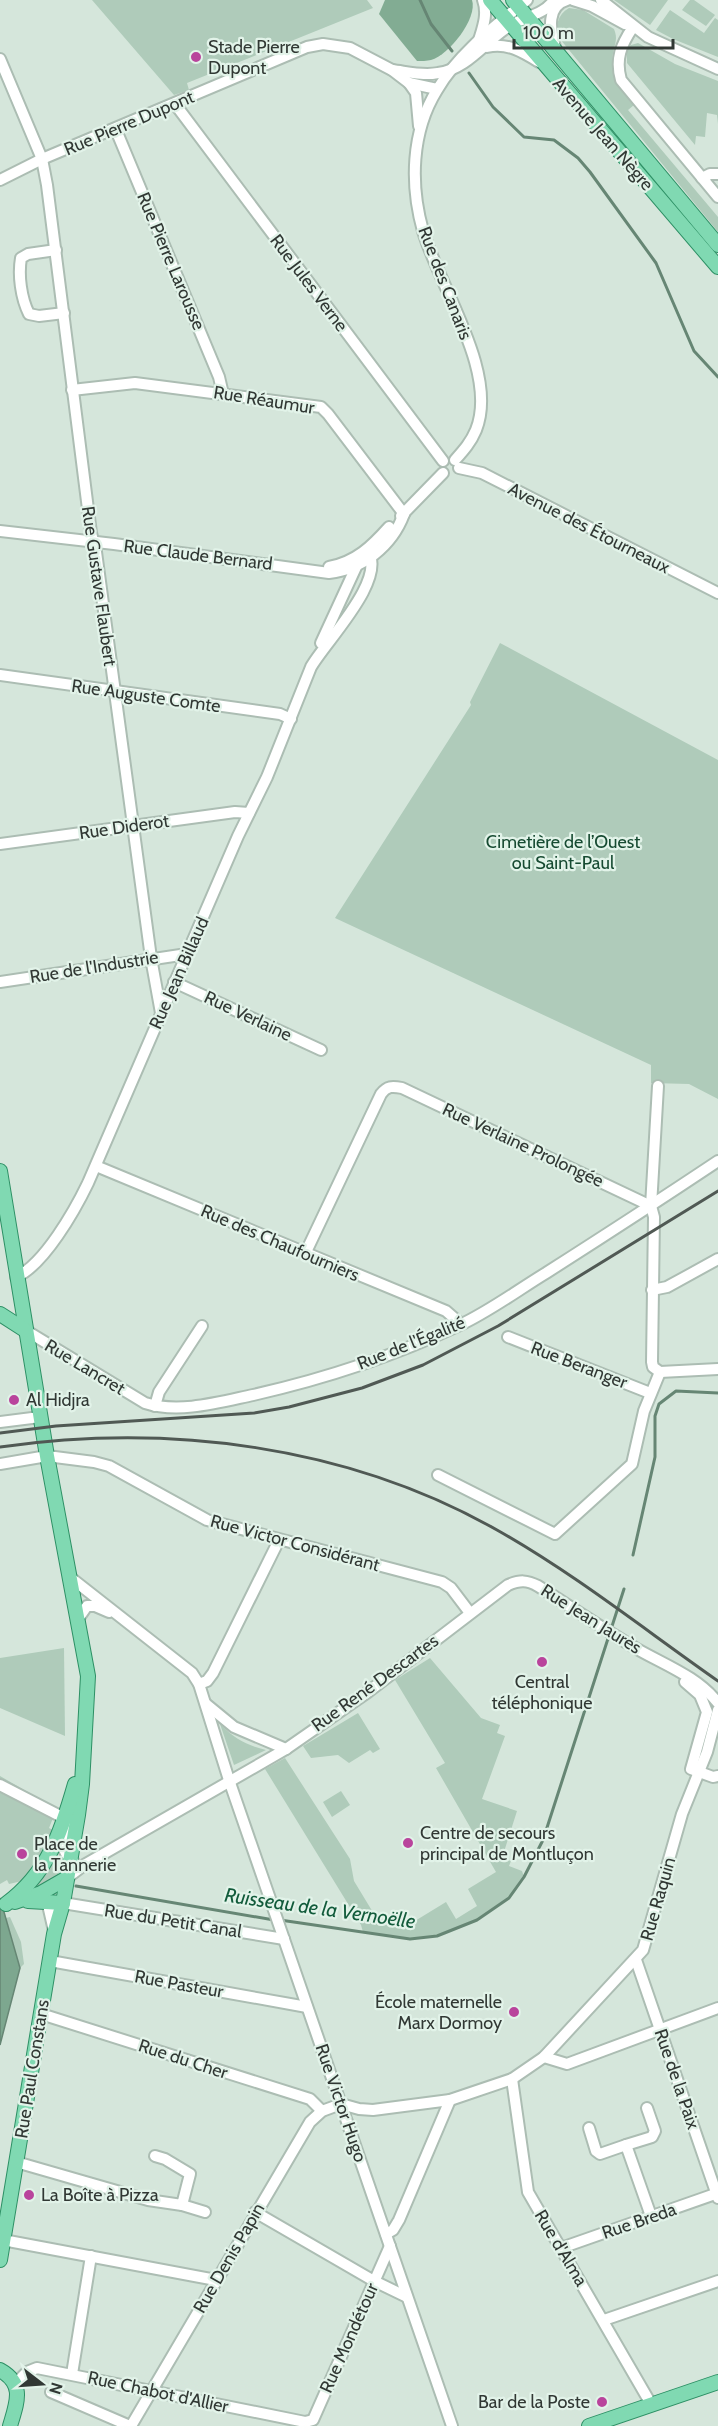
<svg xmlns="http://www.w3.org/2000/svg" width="718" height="2426" font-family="Cabin,sans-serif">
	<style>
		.green { fill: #afcbba }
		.forest { fill: #82ac93 }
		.water { fill: #7da78f; stroke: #668674; stroke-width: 1.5 }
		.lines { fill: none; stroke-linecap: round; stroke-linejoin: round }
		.stream { stroke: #668674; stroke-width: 3 }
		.minor-casing { stroke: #acbdb3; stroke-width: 14 }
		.major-casing { stroke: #2d9065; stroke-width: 16 }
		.minor { stroke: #fff; stroke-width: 10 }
		.major { stroke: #80d9b2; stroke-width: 14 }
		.rail { stroke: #505954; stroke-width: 3 }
		.poi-dot { fill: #b9449c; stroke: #e2f3e9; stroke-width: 2 }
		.labels { text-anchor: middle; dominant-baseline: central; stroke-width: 4.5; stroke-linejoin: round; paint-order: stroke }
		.poi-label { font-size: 18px; fill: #313834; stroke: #e2f3e9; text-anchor: start }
		.street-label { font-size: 18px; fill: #313834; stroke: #e2f3e9 }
		.park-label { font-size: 18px; fill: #174b32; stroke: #e2f3e9 }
		.water-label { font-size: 20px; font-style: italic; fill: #125b3b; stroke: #e2f3e9 }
	</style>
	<rect width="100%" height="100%" fill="#d5e6db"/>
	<g class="green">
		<polygon points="92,0 367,0 373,8 187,83 189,90 174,95"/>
		<polygon points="614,0 668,0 650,25"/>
		<polygon points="690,0 694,0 715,15 706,26 682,10"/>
		<path d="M569,8l14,2 31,19c4,10 1,14 -1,24 -4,22 8,36 21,52l-6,5 90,107v15l-158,-193c-5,-13 -3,-24 9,-31z"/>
		<polygon points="670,10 704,33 715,18 718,20 718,57 673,39 656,30"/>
		<polygon points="638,43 675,64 718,81 718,124 717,115 707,113 705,137 696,136 695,145 627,63 627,49 631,45"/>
		<polygon points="500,643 718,760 718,1099 689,1084 651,1083 651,1065 335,918 471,705 470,702"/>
		<polygon points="64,1648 65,1736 0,1708 0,1658"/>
		<polygon points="430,1658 481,1718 500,1725 497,1733 505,1736 482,1799 517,1811 502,1858 511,1861 509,1866 522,1871 524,1877 509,1898 477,1920 437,1936 410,1939 363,1932 361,1925 265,1769 285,1758 350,1859 354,1881 374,1914 389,1923 410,1924 446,1902 456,1919 477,1906 468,1889 496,1872 436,1768 445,1763 395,1680"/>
		<polygon points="358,1713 380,1749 373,1753 370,1750 349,1763 338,1755 311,1758 303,1746"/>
		<path d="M220,1724c15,15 26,21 46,26l-32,15z"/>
		<polygon points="0,1776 45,1802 53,1818 49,1828 57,1832 31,1879 9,1884 7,1880 0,1884"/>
		<polygon points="341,1791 350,1805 332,1817 323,1802"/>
		<polygon points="54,1855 59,1864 58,1875 32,1891 45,1874"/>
		<polygon points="10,1917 21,1942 24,1964 20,1968 6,1918"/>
	</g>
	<path class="forest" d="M385,0h87c6,18 -23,55 -41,60 -4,1 -10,1 -14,1l-38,-47z"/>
	<polygon class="water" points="0,1898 20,1968 0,2045"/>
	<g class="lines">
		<g class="stream">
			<polyline points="420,0 431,24 452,51"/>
			<polyline points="469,73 493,107 524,137 554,140 578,158 590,172 656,263 694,351 718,377"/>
			<polyline points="633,1555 655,1457 655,1416 659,1404 676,1391 718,1393"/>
			<polyline points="76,1886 274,1920"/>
			<polyline points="280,1920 410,1939 437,1936 477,1920 509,1898 524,1877 543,1840 624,1589"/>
		</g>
		<defs>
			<g id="minor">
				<polyline points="573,0 592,6 625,24"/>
				<polyline points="601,0 648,37 718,69"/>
				<path d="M633,27c-12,18 -18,32 -12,53l97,117"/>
				<path d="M479,40c4,-13 9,-26 4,-40"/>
				<path d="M487,47c20,-5 36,5 52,15"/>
				<path d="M555,47c-5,-17 -9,-41 12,-47"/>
				<polyline points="0,59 42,159 47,185 91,533 96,552 151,958 161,1013"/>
				<path d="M392,70c16,2 31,6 46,3 30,-4 48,-33 73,-48 14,-8 34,-11 43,-25"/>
				<polyline points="409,83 416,93 419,126"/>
				<polyline points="175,104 443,461"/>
				<polyline points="116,130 219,377 223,394"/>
				<polyline points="702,178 710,174 718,174"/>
				<polyline points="0,180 42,159 307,47 323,44 350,48 392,70 409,83 437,89"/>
				<path d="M56,250l-28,4 -7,4c-3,17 0,40 8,56l10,2 25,-3"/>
				<polyline points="72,390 135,383 321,407 328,414 404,514"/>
				<path d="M455,460c9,-10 16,-18 21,-30 23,-57 -37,-144 -53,-199 -13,-46 -12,-99 14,-141 22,-37 57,-63 90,-90"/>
				<polyline points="459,468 482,473 718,593"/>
				<polyline points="401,516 443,473"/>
				<path d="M0,531l114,13 215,29c34,-4 63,-27 75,-59"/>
				<path d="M329,567c27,-5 43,-21 60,-40"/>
				<polyline points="321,643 357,565"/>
				<polyline points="0,675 280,714 291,719"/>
				<polyline points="0,844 235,812 249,813"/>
				<polyline points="0,982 187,954"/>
				<polyline points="174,982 321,1050"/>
				<polyline points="658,1086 651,1206 654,1217 652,1362 653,1367 660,1372"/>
				<polyline points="96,1166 446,1311 461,1324"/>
				<path d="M305,1254l76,-160c6,-8 11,-8 21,-6l249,118"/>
				<path d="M16,1277c28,-12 59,-67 72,-94l150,-347 29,-59 44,-110c14,-25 78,-89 56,-117"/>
				<polyline points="652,1290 667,1287 718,1259"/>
				<path d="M25,1330l120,73c34,11 75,-1 108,-8 71,-16 141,-39 207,-70 30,-14 58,-35 86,-52 58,-37 115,-74 172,-112"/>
				<polyline points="508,1337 650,1393"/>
				<polyline points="660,1372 718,1369"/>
				<polyline points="155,1406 159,1392 202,1326"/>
				<polyline points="0,1422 40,1417"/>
				<polyline points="0,1464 47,1456 94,1462 109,1466 207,1520 442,1582 451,1588 470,1613"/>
				<polyline points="438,1475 555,1534 632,1464 644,1411 660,1372"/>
				<polyline points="71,1578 192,1673 199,1684 229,1780 452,2426"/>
				<polyline points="78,1619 87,1606 95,1606 109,1612"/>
				<polyline points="685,1682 700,1695 707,1712 691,1769 713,1777 718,1776"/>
				<polyline points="199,1684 207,1681 213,1673 279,1540"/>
				<polyline points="206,1704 234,1727 286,1749"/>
				<polyline points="0,1785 64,1818"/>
				<path d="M67,1827c-4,15 -7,24 6,34"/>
				<path d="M67,1878l17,-13 202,-116 82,-57 140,-107c12,-5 19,-5 30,1 33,21 65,43 99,63 28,16 61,28 81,54"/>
				<polyline points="42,1898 48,1905 54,1931"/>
				<polyline points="63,1903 284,1939"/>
				<polyline points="636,1960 718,2198"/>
				<polyline points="50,1961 307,2007"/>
				<polyline points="41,2014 310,2099 322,2111"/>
				<polyline points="544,2057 567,2064 718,2008"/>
				<polyline points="512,2079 528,2192 651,2404"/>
				<polyline points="341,2104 359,2109 373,2110 450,2100 512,2079 544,2057 643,1950 682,1814 707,1752 718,1710"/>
				<polyline points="589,2128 596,2151 600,2154 626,2145 651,2216"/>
				<polyline points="626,2145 652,2137 655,2131 647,2108"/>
				<polyline points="16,2162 148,2200 182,2205 190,2174 165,2159 155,2156"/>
				<polyline points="182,2205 205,2212"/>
				<polyline points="255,2212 374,2281 407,2297"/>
				<polyline points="386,2234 393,2230 399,2220 450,2100"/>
				<polyline points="3,2240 216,2280"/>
				<polyline points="561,2248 718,2193"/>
				<polyline points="604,2320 718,2281"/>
				<polyline points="72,2374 91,2256"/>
				<polyline points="16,2383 27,2372 37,2368 305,2422"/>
				<polyline points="51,2392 130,2426"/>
				<polyline points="305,2422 313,2420 390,2246"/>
				<polyline points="131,2426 310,2122 322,2111 341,2104"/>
			</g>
			<g id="major">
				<polyline points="490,0 718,267"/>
				<polyline points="513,0 718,245"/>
				<polyline points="0,1171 47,1456 88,1676 82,1784 78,1815 63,1903 54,1934 0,2260"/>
				<polyline points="0,1314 25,1330"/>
				<polyline points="28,1901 63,1903"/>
				<polyline points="15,1902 41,1893 67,1878"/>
				<path d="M6,1904c42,-31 55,-71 69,-120"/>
				<path d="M0,2370c25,14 17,32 10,56"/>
				<polyline points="589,2426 718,2382"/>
			</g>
		</defs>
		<use href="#minor" class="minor-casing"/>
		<use href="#major" class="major-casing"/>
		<use href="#minor" class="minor"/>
		<use href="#major" class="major"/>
		<g class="rail">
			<polyline points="0,1433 56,1426 254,1413 289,1407 362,1388 423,1365 498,1326 718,1191"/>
			<path d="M0,1447c169,-24 347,-2 497,83 78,44 148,100 221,151"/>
		</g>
	</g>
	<g class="poi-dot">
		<circle cx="196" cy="57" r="6"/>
		<circle cx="14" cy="1400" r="6"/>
		<circle cx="542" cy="1662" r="6"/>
		<circle cx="408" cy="1843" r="6"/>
		<circle cx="22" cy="1854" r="6"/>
		<circle cx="514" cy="2012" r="6"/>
		<circle cx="29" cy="2195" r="6"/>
		<circle cx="602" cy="2402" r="6"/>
	</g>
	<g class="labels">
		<g class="poi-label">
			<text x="208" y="47">Stade Pierre<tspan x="208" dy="21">Dupont</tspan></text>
			<text x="26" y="1400">Al Hidjra</text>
			<text x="542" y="1682" text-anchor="middle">Central<tspan x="542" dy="21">téléphonique</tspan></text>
			<text x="420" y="1833">Centre de secours<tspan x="420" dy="21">principal de Montluçon</tspan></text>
			<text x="34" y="1844">Place de<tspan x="34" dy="21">la Tannerie</tspan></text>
			<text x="502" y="2002" text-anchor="end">École maternelle<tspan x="502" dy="21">Marx Dormoy</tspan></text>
			<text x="41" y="2195">La Boîte à Pizza</text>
			<text x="590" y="2402" text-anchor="end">Bar de la Poste</text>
		</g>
		<g class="street-label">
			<text transform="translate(129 123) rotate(-23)">Rue Pierre Dupont</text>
			<text transform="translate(603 134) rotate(49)">Avenue Jean Nègre</text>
			<text transform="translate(171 261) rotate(67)">Rue Pierre Larousse</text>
			<text transform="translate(309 283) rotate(53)">Rue Jules Verne</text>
			<text transform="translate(445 283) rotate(69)">Rue des Canaris</text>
			<text transform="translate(264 400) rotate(9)">Rue Réaumur</text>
			<text transform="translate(589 528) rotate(27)">Avenue des Étourneaux</text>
			<text transform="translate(198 555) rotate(7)">Rue Claude Bernard</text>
			<text transform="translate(99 586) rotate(82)">Rue Gustave Flaubert</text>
			<text transform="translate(146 696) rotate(8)">Rue Auguste Comte</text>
			<text transform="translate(124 827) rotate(-8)">Rue Diderot</text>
			<text transform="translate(94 967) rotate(-9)">Rue de l'Industrie</text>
			<text transform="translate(179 973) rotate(-66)">Rue Jean Billaud</text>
			<text transform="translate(248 1016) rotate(25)">Rue Verlaine</text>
			<text transform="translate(523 1145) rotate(25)">Rue Verlaine Prolongée</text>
			<text transform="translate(280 1243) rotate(23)">Rue des Chaufourniers</text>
			<text transform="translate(411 1343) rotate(-22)">Rue de l'Égalité</text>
			<text transform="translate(579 1365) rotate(21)">Rue Beranger</text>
			<text transform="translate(85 1367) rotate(31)">Rue Lancret</text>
			<text transform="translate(295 1543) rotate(15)">Rue Victor Considérant</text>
			<text transform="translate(591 1619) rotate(32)">Rue Jean Jaurès</text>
			<text transform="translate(375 1683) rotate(-36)">Rue René Descartes</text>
			<text transform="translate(658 1899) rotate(-74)">Rue Raquin</text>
			<text transform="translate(173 1921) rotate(9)">Rue du Petit Canal</text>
			<text transform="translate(179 1984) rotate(10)">Rue Pasteur</text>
			<text transform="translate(183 2059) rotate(18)">Rue du Cher</text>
			<text transform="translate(32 2069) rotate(-81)">Rue Paul Constans</text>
			<text transform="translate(677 2079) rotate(71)">Rue de la Paix</text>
			<text transform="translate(341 2103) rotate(71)">Rue Victor Hugo</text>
			<text transform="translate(639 2221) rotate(-19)">Rue Breda</text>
			<text transform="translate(561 2248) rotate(59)">Rue d'Alma</text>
			<text transform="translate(229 2258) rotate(-60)">Rue Denis Papin</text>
			<text transform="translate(349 2338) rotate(-66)">Rue Mondétour</text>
			<text transform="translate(158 2392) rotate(12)">Rue Chabot d'Allier</text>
		</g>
		<g class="park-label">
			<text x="563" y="842">Cimetière de l’Ouest<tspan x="563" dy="21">ou Saint-Paul</tspan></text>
		</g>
		<g class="water-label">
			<text transform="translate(320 1908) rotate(8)">Ruisseau de la Vernoëlle</text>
		</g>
	</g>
	<g transform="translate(42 2384) rotate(107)" stroke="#e2f3e9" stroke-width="4.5" paint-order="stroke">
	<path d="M0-4.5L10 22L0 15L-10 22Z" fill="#313834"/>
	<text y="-9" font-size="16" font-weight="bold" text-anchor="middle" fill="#313834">N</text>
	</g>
	<path d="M514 39v9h159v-9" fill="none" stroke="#313834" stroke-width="3"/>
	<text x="523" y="39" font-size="18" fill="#313834" stroke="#e2f3e9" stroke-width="4.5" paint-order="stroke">100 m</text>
</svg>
